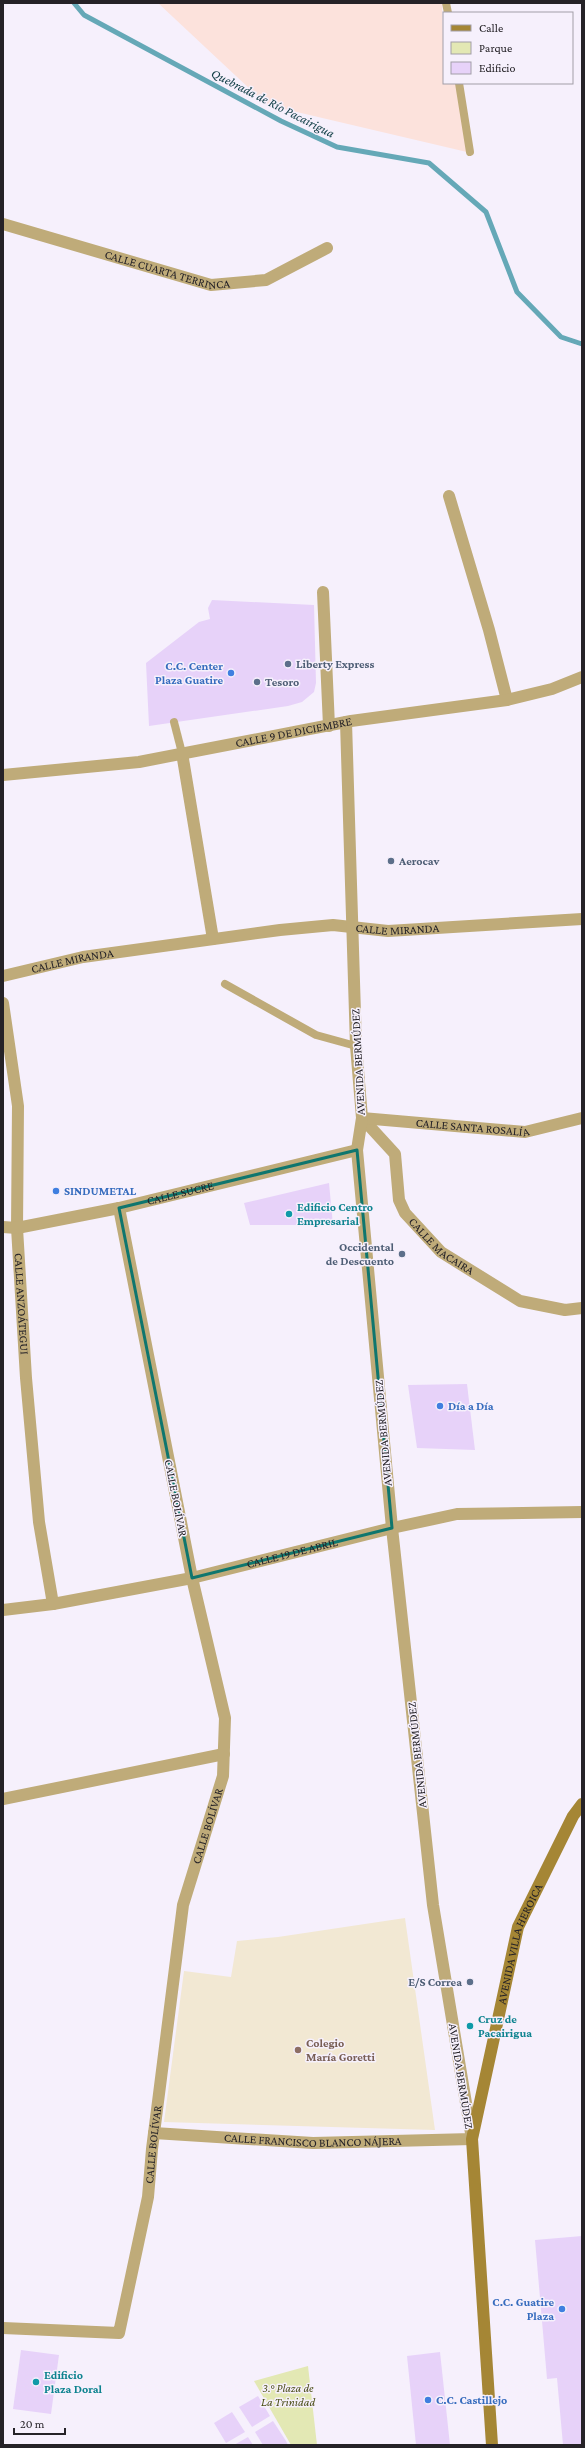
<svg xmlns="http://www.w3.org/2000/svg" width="585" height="2448" font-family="'Crimson Pro',serif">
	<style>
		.industrial { fill: #fce2dc }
		.education { fill: #f2e8d3 }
		.green { fill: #e3e8b4 }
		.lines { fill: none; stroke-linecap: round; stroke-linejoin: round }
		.stream { stroke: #65a8b7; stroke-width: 5 }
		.building { fill: #e7d2f9 }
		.service { stroke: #bfab79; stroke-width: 8 }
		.minor { stroke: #bfab79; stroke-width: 12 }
		.secondary { stroke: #a58635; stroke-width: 12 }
		.marked { fill: none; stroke: #0f766e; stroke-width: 3; stroke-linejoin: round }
		.service-dot { fill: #5c6f8a; stroke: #f6f0fc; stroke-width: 1.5 }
		.shop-dot { fill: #3f7fe0; stroke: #f6f0fc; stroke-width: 1.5 }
		.culture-dot { fill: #0f9aa8; stroke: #f6f0fc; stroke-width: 1.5 }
		.education-dot { fill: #8d6e63; stroke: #f6f0fc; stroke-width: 1.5 }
		.labels { text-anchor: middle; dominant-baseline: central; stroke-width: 3; stroke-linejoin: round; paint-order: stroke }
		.street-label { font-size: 12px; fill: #252227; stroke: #f6f0fc }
		.service-label { font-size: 12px; font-weight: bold; fill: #4e5e75; stroke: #f6f0fc; text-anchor: start }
		.shop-label { font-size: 12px; font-weight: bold; fill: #366cbe; stroke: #f6f0fc; text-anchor: start }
		.culture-label { font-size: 12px; font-weight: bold; fill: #0d838f; stroke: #f6f0fc; text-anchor: start }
		.education-label { font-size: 12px; font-weight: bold; fill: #785e54; stroke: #f6f0fc; text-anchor: start }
		.park-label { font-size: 12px; font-style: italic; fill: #4c4f18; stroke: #f6f0fc }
		.water-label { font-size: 13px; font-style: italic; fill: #0e3c44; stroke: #f6f0fc }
	</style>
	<rect width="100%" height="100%" fill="#f6f0fc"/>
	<polygon class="industrial" points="158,3 442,3 444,83 456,83 467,152 267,105"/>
	<polygon class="education" points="405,1918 435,2130 164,2122 184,1971 231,1977 237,1941 278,1937"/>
	<polygon class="green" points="308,2366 317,2445 291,2445 254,2381"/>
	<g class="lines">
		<polyline class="stream" points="74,3 84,15 281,121 337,147 429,163 486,212 517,292 561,337 582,344"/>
	</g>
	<g class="building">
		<polygon points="212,600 314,605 316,683 314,692 302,702 288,706 149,726 146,663 199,622 210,619 208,608"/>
		<polygon points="329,1183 333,1225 250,1225 244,1203"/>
		<polygon points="467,1384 475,1450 417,1448 408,1385"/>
		<polygon points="582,2236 582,2445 563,2445 557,2378 547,2379 535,2240"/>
		<polygon points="21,2350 59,2355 51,2414 13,2409"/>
		<polygon points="440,2352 450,2445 416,2445 407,2356"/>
		<polygon points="258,2396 270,2416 252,2427 239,2407"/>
		<polygon points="232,2412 245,2432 226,2443 214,2423"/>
		<polygon points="273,2421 286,2441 288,2445 263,2445 255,2432"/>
		<polygon points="248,2437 253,2445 234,2445"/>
	</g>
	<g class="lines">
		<g class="service">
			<polyline points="446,3 448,13"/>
			<polyline points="459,83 470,152"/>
			<polyline points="174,722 182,753"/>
			<polyline points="225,984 316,1035 356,1046"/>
		</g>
		<g class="minor">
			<path id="s1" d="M3,224l208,61 55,-5 61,-32"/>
			<polyline points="449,496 489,630 507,700"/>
			<polyline points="323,592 329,726"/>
			<polyline points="182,753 213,939"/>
			<path id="s2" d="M3,775l136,-13 212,-41 156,-21 45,-11 30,-12"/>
			<path id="s3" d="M3,976l80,-19 197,-27 53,-5 55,6 194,-12"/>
			<path id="s4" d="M3,1003l15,103 -1,122 9,150 13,144 14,82"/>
			<path id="s5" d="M362,1118l33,36 4,46 6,13 36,39 79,49 45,9 17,-2"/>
			<path id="s6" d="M362,1118l163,14 57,-14"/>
			<path id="s7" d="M3,1227l14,1 102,-20 238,-58"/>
			<path id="s8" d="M3,1610l50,-6 139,-26 200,-50 65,-14 125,-2"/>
			<polyline points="3,1799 224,1754"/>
			<path id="s9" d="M154,2133l159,10 159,-4 -39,-234 -41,-377 -35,-378 5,-32 -6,-72 -10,-324"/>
			<path id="s10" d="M3,2328l116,5 29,-136 4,-48 31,-244 40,-129 2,-58 -33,-140 -73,-370"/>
		</g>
		<path class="secondary" id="s11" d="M492,2445l-20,-306 46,-212 55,-111 9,-12"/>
	</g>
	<path class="marked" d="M357,1150l35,378 -200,50 -73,-370z"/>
	<g class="service-dot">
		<circle cx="288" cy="664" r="4"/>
		<circle cx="257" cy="682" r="4"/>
		<circle cx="391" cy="861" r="4"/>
		<circle cx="402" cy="1254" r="4"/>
		<circle cx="470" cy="1982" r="4"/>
	</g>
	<g class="shop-dot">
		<circle cx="231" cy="673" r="4"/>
		<circle cx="56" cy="1191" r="4"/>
		<circle cx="440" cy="1406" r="4"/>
		<circle cx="562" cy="2309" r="4"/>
		<circle cx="428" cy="2400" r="4"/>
	</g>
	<g class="culture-dot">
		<circle cx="289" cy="1214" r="4"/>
		<circle cx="470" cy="2026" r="4"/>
		<circle cx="36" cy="2382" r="4"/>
	</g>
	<circle class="education-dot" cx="298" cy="2050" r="4"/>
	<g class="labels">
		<g class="street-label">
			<text stroke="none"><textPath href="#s1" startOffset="171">CALLE CUARTA TERRINCA</textPath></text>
			<text stroke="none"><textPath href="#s2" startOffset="294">CALLE 9 DE DICIEMBRE</textPath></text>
			<text stroke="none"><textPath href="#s3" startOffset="399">CALLE MIRANDA</textPath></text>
			<text stroke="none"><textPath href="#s3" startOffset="71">CALLE MIRANDA</textPath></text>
			<text transform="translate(358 1062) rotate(-93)">AVENIDA BERMÚDEZ</text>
			<text stroke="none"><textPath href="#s6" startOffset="111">CALLE SANTA ROSALÍA</textPath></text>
			<text stroke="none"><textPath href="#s7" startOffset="181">CALLE SUCRE</textPath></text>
			<text stroke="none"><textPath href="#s5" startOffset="159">CALLE MACAIRA</textPath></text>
			<text stroke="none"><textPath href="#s4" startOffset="302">CALLE ANZOÁTEGUI</textPath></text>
			<text transform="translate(383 1433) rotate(-95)">AVENIDA BERMÚDEZ</text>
			<text transform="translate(176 1498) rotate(79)">CALLE BOLÍVAR</text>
			<text stroke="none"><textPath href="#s8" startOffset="295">CALLE 19 DE ABRIL</textPath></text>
			<text transform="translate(417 1755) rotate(-96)">AVENIDA BERMÚDEZ</text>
			<text stroke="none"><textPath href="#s10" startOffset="632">CALLE BOLÍVAR</textPath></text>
			<text stroke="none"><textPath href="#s11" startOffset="508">AVENIDA VILLA HEROICA</textPath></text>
			<text transform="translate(461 2076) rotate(81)">AVENIDA BERMÚDEZ</text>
			<text stroke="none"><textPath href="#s9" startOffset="159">CALLE FRANCISCO BLANCO NÁJERA</textPath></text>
			<text stroke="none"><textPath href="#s10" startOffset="308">CALLE BOLÍVAR</textPath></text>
		</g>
		<g class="service-label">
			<text x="296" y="664">Liberty Express</text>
			<text x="265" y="682">Tesoro</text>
			<text x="399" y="861">Aerocav</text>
			<text x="394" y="1247" text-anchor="end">Occidental<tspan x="394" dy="14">de Descuento</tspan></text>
			<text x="462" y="1982" text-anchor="end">E/S Correa</text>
		</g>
		<g class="shop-label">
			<text x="223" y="666" text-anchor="end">C.C. Center<tspan x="223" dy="14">Plaza Guatire</tspan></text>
			<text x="64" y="1191">SINDUMETAL</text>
			<text x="448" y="1406">Día a Día</text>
			<text x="554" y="2302" text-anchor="end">C.C. Guatire<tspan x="554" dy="14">Plaza</tspan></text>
			<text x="436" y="2400">C.C. Castillejo</text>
		</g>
		<g class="culture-label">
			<text x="297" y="1207">Edificio Centro<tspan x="297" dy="14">Empresarial</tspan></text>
			<text x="478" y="2019">Cruz de<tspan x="478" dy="14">Pacairigua</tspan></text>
			<text x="44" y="2375">Edificio<tspan x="44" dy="14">Plaza Doral</tspan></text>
		</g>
		<g class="education-label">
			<text x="306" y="2043">Colegio<tspan x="306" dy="14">María Goretti</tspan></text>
		</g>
		<g class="park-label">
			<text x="288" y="2388">3.° Plaza de<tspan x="288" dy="14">La Trinidad</tspan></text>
		</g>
		<g class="water-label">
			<text transform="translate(273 103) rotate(27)">Quebrada de Río Pacairigua</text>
		</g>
	</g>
	<rect width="585" height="2448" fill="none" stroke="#252227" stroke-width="8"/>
	<rect x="443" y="12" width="130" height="72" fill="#f6f0fc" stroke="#a29ea7"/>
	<rect x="451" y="25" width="20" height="6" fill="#a58635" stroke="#a29ea7"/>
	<text x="479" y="32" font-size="12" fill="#252227">Calle</text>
	<rect x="451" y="42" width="20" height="12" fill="#e3e8b4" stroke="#a29ea7"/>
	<text x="479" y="52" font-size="12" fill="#252227">Parque</text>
	<rect x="451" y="62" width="20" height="12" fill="#e7d2f9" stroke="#a29ea7"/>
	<text x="479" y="72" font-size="12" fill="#252227">Edificio</text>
	<path d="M14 2428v6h51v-6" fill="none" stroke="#252227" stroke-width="2"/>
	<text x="20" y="2428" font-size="12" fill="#252227" stroke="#f6f0fc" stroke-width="3" paint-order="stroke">20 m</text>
</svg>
